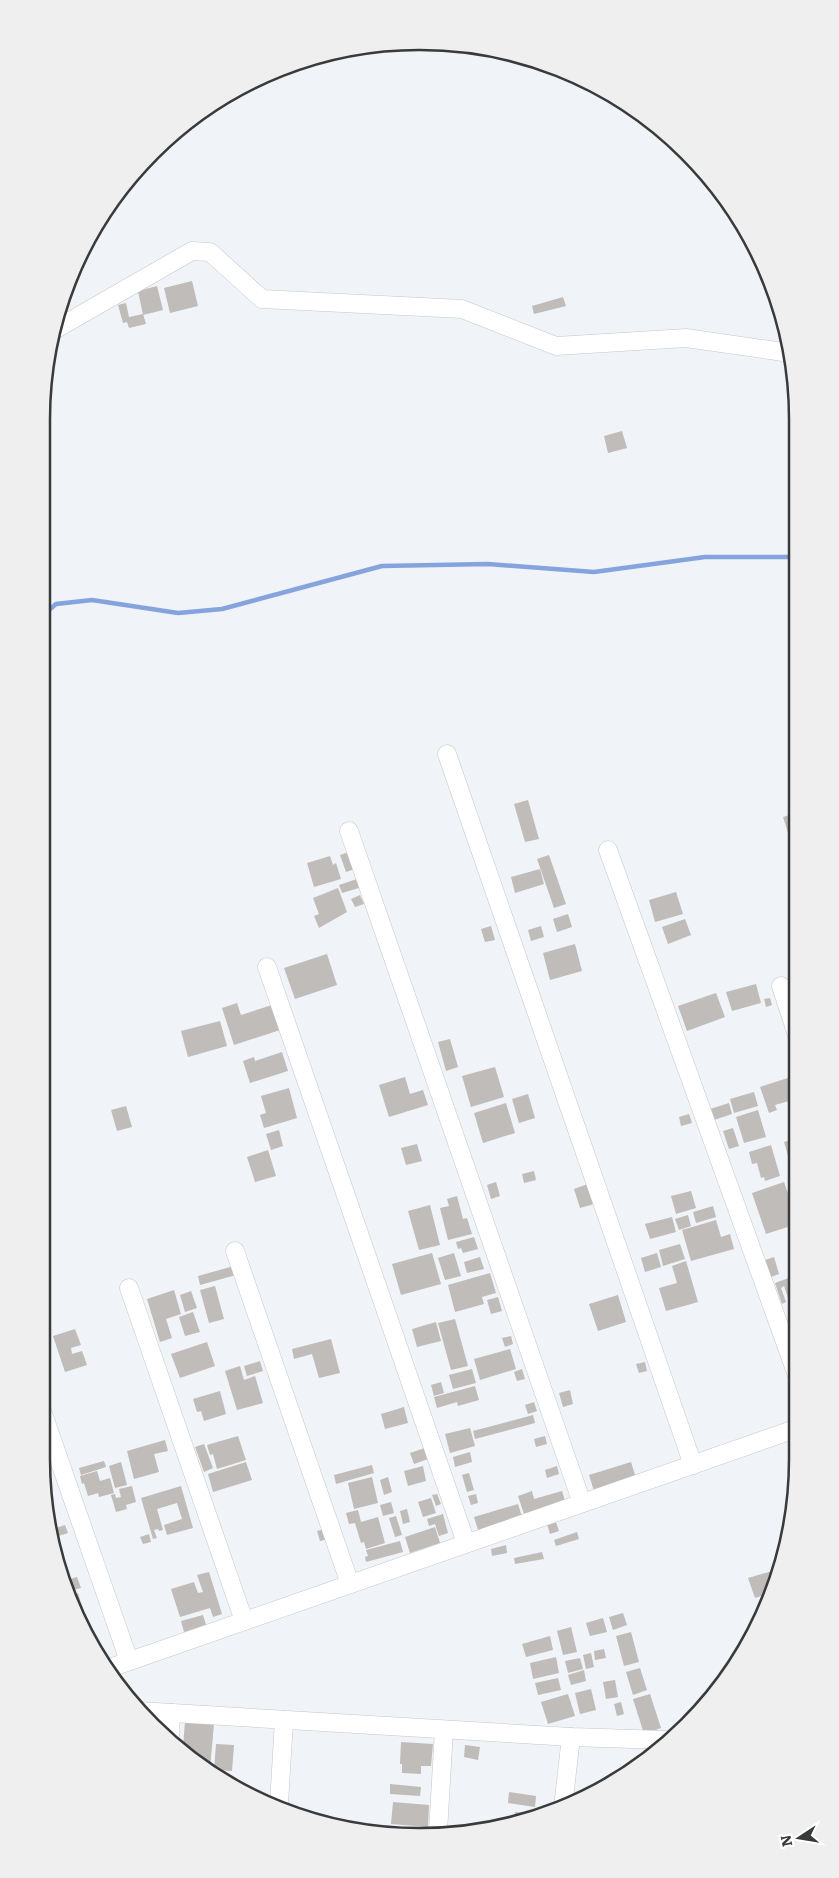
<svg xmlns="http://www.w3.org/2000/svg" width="839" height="1878" font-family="Literata,serif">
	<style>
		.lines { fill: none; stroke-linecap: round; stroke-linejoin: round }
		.stream { stroke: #85a3dc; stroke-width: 4.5 }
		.building { fill: #bfbcb9 }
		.minor-casing { stroke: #c3c7ca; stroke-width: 19 }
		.minor { stroke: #fff; stroke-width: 18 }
		.rim { fill: none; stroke: #393a3b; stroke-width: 2.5 }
	</style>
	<rect width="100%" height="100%" fill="#f0f3f7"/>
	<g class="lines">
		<polyline class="stream" points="41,617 56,604 92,600 178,613 222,609 382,566 488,564 594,572 705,557 795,557"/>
	</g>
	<g class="building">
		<polygon points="192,281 198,306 170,313 164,288"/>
		<polygon points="157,286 163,310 143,315 138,291"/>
		<polygon points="563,297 566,306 534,314 532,306"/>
		<polygon points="126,303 129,317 143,314 146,324 129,328 127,322 123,323 118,305"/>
		<polygon points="622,431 627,448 608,453 604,436"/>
		<polygon points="528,800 539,839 525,842 514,804"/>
		<polygon points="796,813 796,848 793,849 783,817"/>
		<polygon points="349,852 355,869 346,872 340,855"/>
		<polygon points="549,855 566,904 554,908 537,859"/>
		<polygon points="330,856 333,865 336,863 341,879 314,887 307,863"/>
		<polygon points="540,869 544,884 515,893 511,877"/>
		<polygon points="357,879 359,888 342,893 339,885"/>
		<polygon points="338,888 347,912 319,928 314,916 319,914 313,898"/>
		<polygon points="676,892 683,914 655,922 649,900"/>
		<polygon points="360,895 364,904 355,907 351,899"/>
		<polygon points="568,914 572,927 557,932 553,919"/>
		<polygon points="685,919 691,935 668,944 662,927"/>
		<polygon points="491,926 495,940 485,942 481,929"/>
		<polygon points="541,926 544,937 531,941 528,930"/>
		<polygon points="575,944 582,971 550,980 543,953"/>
		<polygon points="327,954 337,985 295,999 284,968"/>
		<polygon points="756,984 761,1003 732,1011 726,992"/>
		<polygon points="716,993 725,1017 687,1031 678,1006"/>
		<polygon points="770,998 772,1005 766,1007 764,999"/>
		<polygon points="237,1003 241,1015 272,1005 280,1030 234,1045 222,1008"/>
		<polygon points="220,1021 227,1046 188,1057 181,1031"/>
		<polygon points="450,1039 458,1067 446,1071 438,1042"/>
		<polygon points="282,1052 288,1071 250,1083 243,1061 254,1057 255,1061"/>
		<polygon points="495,1067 504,1097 471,1107 462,1076"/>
		<polygon points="794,1076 797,1086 797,1110 792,1111 789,1101 775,1105 777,1110 769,1113 760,1087"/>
		<polygon points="405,1077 410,1094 423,1090 428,1105 389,1117 379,1085"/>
		<polygon points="289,1088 297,1118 264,1128 260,1115 266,1113 261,1096"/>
		<polygon points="754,1092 758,1106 734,1113 730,1099"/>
		<polygon points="528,1094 535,1118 519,1123 512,1099"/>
		<polygon points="506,1103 515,1133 483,1143 474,1113"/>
		<polygon points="729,1103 732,1114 714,1120 710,1109"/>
		<polygon points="126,1106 132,1127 117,1131 111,1110"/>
		<polygon points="758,1110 766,1137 744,1143 736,1117"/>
		<polygon points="689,1114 692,1123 681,1126 679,1117"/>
		<polygon points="733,1128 739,1146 729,1149 723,1131"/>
		<polygon points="279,1130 283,1146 271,1150 266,1134"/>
		<polygon points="797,1138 797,1164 791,1166 784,1142"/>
		<polygon points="417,1144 422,1161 406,1165 401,1148"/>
		<polygon points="771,1145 780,1176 765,1181 764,1177 761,1178 757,1163 752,1164 749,1152"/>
		<polygon points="268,1150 276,1176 255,1182 247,1157"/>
		<polygon points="534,1171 536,1180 524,1183 522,1174"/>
		<polygon points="496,1182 500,1196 491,1199 487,1185"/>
		<polygon points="784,1182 797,1219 797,1224 766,1234 752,1193"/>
		<polygon points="588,1184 594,1204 580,1208 574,1189"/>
		<polygon points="691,1191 696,1208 676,1214 671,1196"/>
		<polygon points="457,1196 463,1219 467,1218 472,1234 448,1240 440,1208 449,1206 447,1199"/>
		<polygon points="430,1205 440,1245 419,1250 408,1211"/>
		<polygon points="713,1206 716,1217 696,1223 693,1212"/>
		<polygon points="688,1215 691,1226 679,1230 675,1219"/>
		<polygon points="672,1217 676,1232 650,1239 645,1224"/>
		<polygon points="716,1220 721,1237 730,1234 734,1249 691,1261 682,1230"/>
		<polygon points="474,1237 478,1249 463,1253 461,1248 458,1249 456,1242"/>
		<polygon points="680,1244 685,1259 663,1266 659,1250"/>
		<polygon points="432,1253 441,1284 401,1295 392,1264"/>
		<polygon points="454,1253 461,1276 445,1280 438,1258"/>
		<polygon points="657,1253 661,1267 645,1272 641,1258"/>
		<polygon points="480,1257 484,1269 467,1273 464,1262"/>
		<polygon points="774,1257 779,1274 771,1277 765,1260"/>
		<polygon points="686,1261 698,1302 666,1311 659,1288 677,1283 672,1266"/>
		<polygon points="234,1266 236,1275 200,1285 198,1276"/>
		<polygon points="490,1273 496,1293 482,1297 484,1304 455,1312 448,1285"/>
		<polygon points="797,1275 797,1296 796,1293 793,1294 795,1299 789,1301 784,1286 781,1288 786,1302 782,1304 775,1283"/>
		<polygon points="215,1286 224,1319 209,1323 200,1290"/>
		<polygon points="174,1290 181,1314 166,1319 172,1338 160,1342 147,1299"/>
		<polygon points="191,1291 197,1308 185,1312 180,1295"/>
		<polygon points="618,1295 626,1322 598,1331 589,1304"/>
		<polygon points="498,1297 502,1311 491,1314 487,1300"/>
		<polygon points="193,1312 200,1332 185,1336 179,1317"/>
		<polygon points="455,1319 468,1366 451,1370 438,1323"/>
		<polygon points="436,1322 441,1341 417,1347 412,1329"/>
		<polygon points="75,1329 81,1345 71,1348 72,1354 82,1351 87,1365 65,1372 53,1336"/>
		<polygon points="511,1336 513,1344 505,1347 502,1338"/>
		<polygon points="331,1339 340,1373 319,1378 312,1354 294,1359 292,1349"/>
		<polygon points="207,1342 215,1366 180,1378 171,1354"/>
		<polygon points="510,1349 516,1369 480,1380 474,1359"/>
		<polygon points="260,1361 263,1371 247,1376 244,1366"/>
		<polygon points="645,1362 647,1371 639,1373 636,1364"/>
		<polygon points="240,1366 244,1380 255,1376 263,1403 237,1410 225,1371"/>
		<polygon points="472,1369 476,1383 453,1389 449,1375"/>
		<polygon points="522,1369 525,1379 517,1381 514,1372"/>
		<polygon points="441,1382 444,1393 434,1396 431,1385"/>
		<polygon points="475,1386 479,1400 458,1406 457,1402 437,1408 434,1397"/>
		<polygon points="570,1390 573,1404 563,1407 559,1393"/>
		<polygon points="220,1391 226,1414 204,1421 201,1411 197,1412 193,1399"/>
		<polygon points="534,1402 537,1411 528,1414 525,1405"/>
		<polygon points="404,1407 408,1423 385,1429 381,1414"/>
		<polygon points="533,1415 535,1423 475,1439 473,1431"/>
		<polygon points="470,1428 475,1446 450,1453 445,1434"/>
		<polygon points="238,1436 246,1460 217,1469 213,1454 210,1455 207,1445"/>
		<polygon points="545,1436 547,1444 536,1447 534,1439"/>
		<polygon points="165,1440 168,1451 154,1454 159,1472 134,1479 127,1451"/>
		<polygon points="204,1444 213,1468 204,1472 195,1447"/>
		<polygon points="425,1448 428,1459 414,1464 410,1453"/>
		<polygon points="470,1452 472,1462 455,1467 453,1457"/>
		<polygon points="104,1461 106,1467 81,1475 79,1468"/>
		<polygon points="121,1462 127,1485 115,1488 109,1466"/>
		<polygon points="246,1462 252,1480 213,1492 208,1474"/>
		<polygon points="631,1462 636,1478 594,1491 589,1475"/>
		<polygon points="372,1465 374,1473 336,1484 334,1475"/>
		<polygon points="423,1466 426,1481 408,1486 404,1471"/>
		<polygon points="557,1466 559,1474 547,1478 545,1470"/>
		<polygon points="97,1471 100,1481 110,1478 114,1493 99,1497 98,1493 88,1496 84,1483 82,1484 80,1476"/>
		<polygon points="469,1473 474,1490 467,1492 462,1475"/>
		<polygon points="372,1477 378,1503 354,1509 348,1483"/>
		<polygon points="388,1477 392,1492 384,1495 380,1480"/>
		<polygon points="132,1486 136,1502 126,1505 127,1509 116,1512 111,1495 115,1494 116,1498 121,1497 119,1489"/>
		<polygon points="181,1486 193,1528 167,1535 164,1525 182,1519 177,1503 157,1509 163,1530 159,1531 158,1529 154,1530 157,1538 153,1539 141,1498"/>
		<polygon points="532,1491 534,1499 562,1491 566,1504 525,1517 518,1496"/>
		<polygon points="437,1494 441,1504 436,1506 432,1495"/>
		<polygon points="476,1494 478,1503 471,1505 468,1496"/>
		<polygon points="431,1498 436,1513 423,1517 418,1502"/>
		<polygon points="391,1502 394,1513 383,1516 380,1505"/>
		<polygon points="518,1504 522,1517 478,1530 474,1517"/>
		<polygon points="407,1509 410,1522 403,1524 400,1511"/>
		<polygon points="358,1510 361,1522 378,1517 385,1543 366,1549 364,1542 361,1543 355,1523 349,1524 346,1513"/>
		<polygon points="443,1514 448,1533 439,1536 435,1524 429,1526 427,1519"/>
		<polygon points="396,1516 402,1535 395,1537 389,1518"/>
		<polygon points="556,1522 559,1531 550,1534 547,1524"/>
		<polygon points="65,1525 68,1533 55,1537 53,1529"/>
		<polygon points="435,1527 440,1543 410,1553 405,1537"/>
		<polygon points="325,1529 328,1539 320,1541 317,1531"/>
		<polygon points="577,1532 579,1539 556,1546 554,1540"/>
		<polygon points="149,1534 151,1542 143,1544 140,1537"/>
		<polygon points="400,1541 403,1552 366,1562 365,1557 368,1556 366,1550"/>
		<polygon points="506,1545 507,1553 492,1556 491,1549"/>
		<polygon points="542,1552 544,1559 515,1564 514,1558"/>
		<polygon points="772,1571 776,1584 772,1593 755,1598 748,1578"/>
		<polygon points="209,1572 222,1614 213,1617 210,1608 180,1617 171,1589 194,1582 198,1593 203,1592 197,1575"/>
		<polygon points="77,1577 81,1588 73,1590 70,1579"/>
		<polygon points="67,1579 72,1595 78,1593 83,1610 76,1612 62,1581"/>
		<polygon points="623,1613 627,1625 613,1630 609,1617"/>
		<polygon points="203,1615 206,1625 184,1632 181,1621"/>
		<polygon points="603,1618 607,1632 590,1636 586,1623"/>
		<polygon points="571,1627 577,1652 563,1655 557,1631"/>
		<polygon points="631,1632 639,1662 624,1666 616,1636"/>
		<polygon points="550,1636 553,1650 526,1657 522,1644"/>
		<polygon points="604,1649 606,1658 595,1660 594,1651"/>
		<polygon points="591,1653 594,1667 586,1669 583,1655"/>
		<polygon points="556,1657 559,1673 533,1679 530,1663"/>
		<polygon points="580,1658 583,1669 568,1673 565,1661"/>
		<polygon points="640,1668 647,1690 633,1695 626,1672"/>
		<polygon points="584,1670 586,1681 571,1685 568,1675"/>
		<polygon points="558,1678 561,1690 538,1695 535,1683"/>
		<polygon points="615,1680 618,1697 606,1699 603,1682"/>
		<polygon points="591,1689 596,1710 580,1714 575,1693"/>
		<polygon points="568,1694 575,1716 548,1724 541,1702"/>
		<polygon points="650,1694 661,1728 644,1734 633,1699"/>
		<polygon points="621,1702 624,1714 617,1716 614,1704"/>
		<polygon points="185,1722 214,1724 210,1769 183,1747"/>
		<polygon points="401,1742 433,1744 431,1766 421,1766 421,1774 402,1773 402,1764 400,1764"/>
		<polygon points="216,1744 234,1745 232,1771 214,1770"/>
		<polygon points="465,1745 480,1747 478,1760 464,1757"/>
		<polygon points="216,1774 229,1776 228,1784"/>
		<polygon points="390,1784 421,1787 420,1796 390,1794"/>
		<polygon points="509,1792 536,1796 535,1807 508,1803"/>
		<polygon points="393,1802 429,1805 428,1827 391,1824"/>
		<polygon points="515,1812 542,1814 542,1816 514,1823"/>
	</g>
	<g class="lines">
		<defs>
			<g id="minor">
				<polyline points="56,329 192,251 210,252 262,299 462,309 556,346 686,338 790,353"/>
				<polyline points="447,754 693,1465"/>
				<polyline points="349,831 582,1503"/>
				<polyline points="608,850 798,1378"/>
				<polyline points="267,967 466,1543"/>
				<polyline points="781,986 796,1032"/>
				<polyline points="235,1251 350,1584"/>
				<polyline points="129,1288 244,1621"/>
				<polyline points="41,1408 129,1661"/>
				<polyline points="107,1669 798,1428"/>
				<polyline points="139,1711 571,1737 665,1740"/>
				<polyline points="170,1736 171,1713"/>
				<polyline points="279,1804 284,1720"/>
				<polyline points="563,1807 571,1737"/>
				<polyline points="438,1832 444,1730"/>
			</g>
		</defs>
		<use href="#minor" class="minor-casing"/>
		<use href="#minor" class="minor"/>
	</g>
	<path d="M0 0H839V1878H0ZM419 50H420A369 369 0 0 1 789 419V1459A369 369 0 0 1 420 1828H419A369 369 0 0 1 50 1459V419A369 369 0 0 1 419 50Z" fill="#efefef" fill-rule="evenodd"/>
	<path class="rim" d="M419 50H420A369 369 0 0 1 789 419V1459A369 369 0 0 1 420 1828H419A369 369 0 0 1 50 1459V419A369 369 0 0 1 419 50Z"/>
	<g transform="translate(799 1838) rotate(258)" stroke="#ffffff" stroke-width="4" paint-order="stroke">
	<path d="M0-4L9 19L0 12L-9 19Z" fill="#393a3b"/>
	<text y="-8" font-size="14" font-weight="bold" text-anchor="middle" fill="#393a3b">N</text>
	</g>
</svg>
